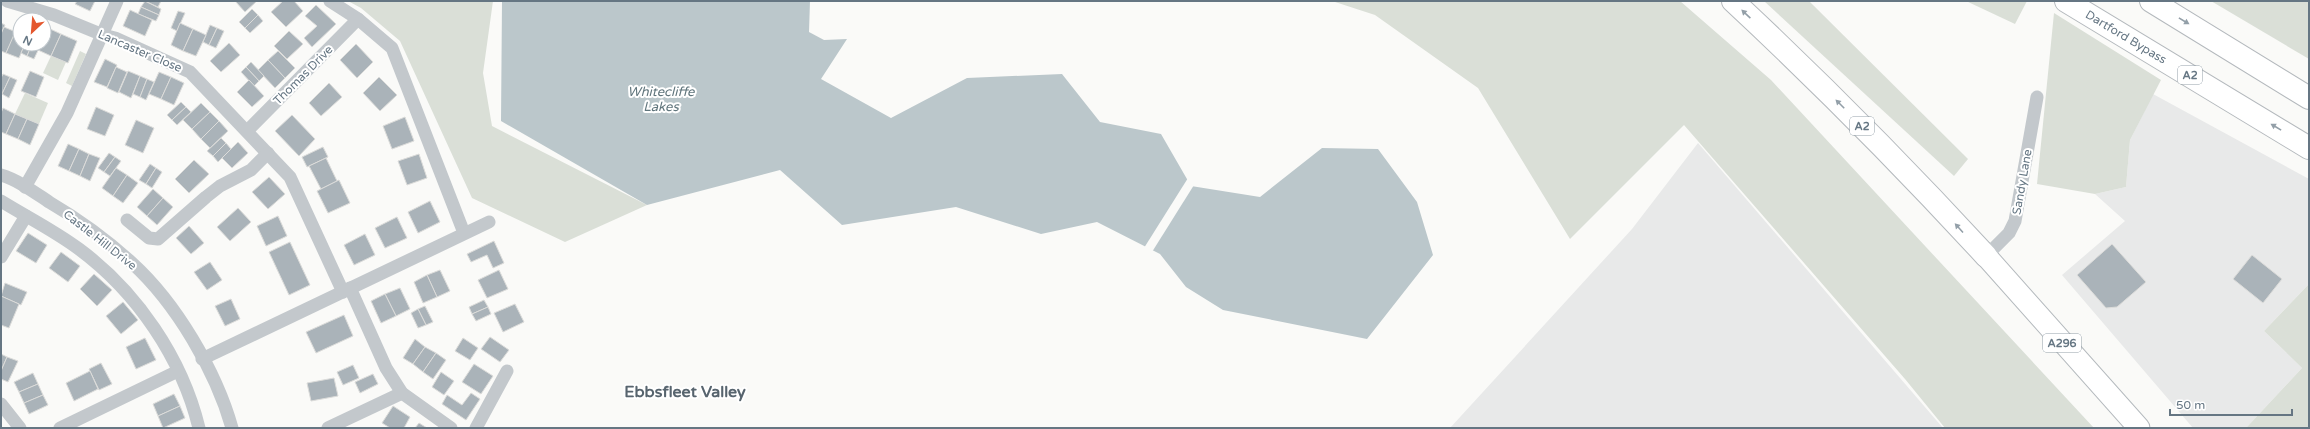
<svg xmlns="http://www.w3.org/2000/svg" width="2310" height="429" font-family="'Varela Round',sans-serif">
	<style>
		.built { fill: #e8e9e9 }
		.green { fill: #dadfd7 }
		.water { fill: #bbc7cb }
		.pier { fill: #fafaf8 }
		.building { fill: #aab3b9; stroke: #dcdcda }
		.lines { fill: none; stroke-linecap: round; stroke-linejoin: round }
		.primary-casing { stroke: #b5babe; stroke-width: 23 }
		.highway-casing { stroke: #b4b9bd; stroke-width: 24 }
		.street { stroke: #c3c8cc; stroke-width: 13 }
		.primary { stroke: #fff; stroke-width: 21 }
		.highway { stroke: #fff; stroke-width: 22 }
		.oneway { fill: #939fa8 }
		.labels { text-anchor: middle; dominant-baseline: central; stroke-width: 4; stroke-linejoin: round; paint-order: stroke }
		.shield { fill: #fff; stroke: #939fa8; stroke-width: 1 }
		.shield-label { font-size: 11px; font-weight: bold; fill: #657683 }
		.street-label { font-size: 12px; fill: #657683; stroke: #fff }
		.water-label { font-size: 13px; font-style: italic; fill: #60757c; stroke: #fff }
		.district-label { font-size: 16px; font-weight: bold; fill: #57646e; stroke: #fff }
	</style>
	<rect width="100%" height="100%" fill="#fafaf8"/>
	<g class="built">
		<polygon points="2153,94 2309,179 2309,284 2264,331 2302,368 2246,428 2193,428 2062,275 2125,221 2095,194 2126,187 2130,140"/>
		<polygon points="1698,143 1943,428 1450,428 1632,229"/>
	</g>
	<g class="green">
		<polygon points="348,1 493,1 483,73 492,126 647,205 565,242 472,198 400,41 361,8"/>
		<polygon points="1332,1 1680,1 1771,80 2094,428 1945,428 1905,379 1684,125 1570,239 1478,88 1375,15"/>
		<polygon points="1764,1 1809,1 1968,159 1954,176"/>
		<polygon points="1966,1 2027,1 2015,24"/>
		<polygon points="2211,1 2309,1 2309,59"/>
		<polygon points="2054,13 2161,80 2130,140 2126,187 2095,194 2037,184"/>
		<polygon points="80,51 86,54 72,86 66,83"/>
		<polygon points="51,56 66,62 58,80 43,73"/>
		<polygon points="25,93 48,103 39,124 15,114"/>
		<polygon points="2309,284 2309,428 2246,428 2302,368 2264,331"/>
	</g>
	<polygon class="water" points="502,1 810,1 809,32 824,40 847,39 821,79 891,118 967,78 1062,74 1100,122 1161,134 1191,186 1260,197 1322,148 1378,149 1417,202 1433,255 1367,339 1223,310 1186,287 1160,254 1097,222 1041,234 956,207 842,225 780,170 647,205 501,121"/>
	<polygon class="pier" points="1188,178 1194,185 1152,252 1144,248"/>
	<g class="building">
		<polygon points="77,1 95,1 90,11 75,4"/>
		<polygon points="145,1 161,9 159,15 141,7"/>
		<polygon points="145,1 161,1 158,7"/>
		<polygon points="235,1 257,1 245,12"/>
		<polygon points="283,1 294,1 303,11 286,27 271,12"/>
		<polygon points="316,5 336,24 312,47 304,38 317,26 305,16"/>
		<polygon points="141,7 159,15 156,21 138,14"/>
		<polygon points="252,9 258,15 245,28 239,22"/>
		<polygon points="130,10 152,20 145,36 123,26"/>
		<polygon points="178,11 185,13 177,31 171,28"/>
		<polygon points="258,15 263,21 250,33 245,28"/>
		<polygon points="1,23 5,25 1,34"/>
		<polygon points="180,23 193,29 183,51 171,45"/>
		<polygon points="210,25 217,28 209,45 203,42"/>
		<polygon points="4,27 16,32 6,53 1,51 1,34"/>
		<polygon points="48,28 61,34 51,56 38,50 41,44 44,44 44,36"/>
		<polygon points="217,28 224,31 216,48 209,45"/>
		<polygon points="193,29 206,35 196,56 183,51"/>
		<polygon points="16,30 20,32 20,44 25,44 19,58 6,53"/>
		<polygon points="289,31 303,44 287,59 274,46"/>
		<polygon points="61,34 77,41 68,63 51,56"/>
		<polygon points="229,43 240,55 221,72 210,61"/>
		<polygon points="25,44 32,44 27,56 21,53"/>
		<polygon points="32,44 41,44 34,59 27,56"/>
		<polygon points="356,44 373,62 357,78 340,60"/>
		<polygon points="278,51 295,68 285,78 268,60"/>
		<polygon points="105,59 117,65 107,87 94,82"/>
		<polygon points="268,60 285,78 275,88 258,70"/>
		<polygon points="251,62 264,76 259,81 246,67"/>
		<polygon points="116,67 127,72 118,93 107,88"/>
		<polygon points="246,67 259,81 254,86 241,72"/>
		<polygon points="30,71 44,77 36,97 21,91"/>
		<polygon points="128,71 140,76 131,98 119,92"/>
		<polygon points="159,72 171,77 161,99 149,94"/>
		<polygon points="3,74 10,77 2,94 1,78"/>
		<polygon points="140,76 147,79 140,97 133,94"/>
		<polygon points="10,77 17,80 9,98 2,94"/>
		<polygon points="171,77 184,83 174,105 161,99"/>
		<polygon points="379,77 397,95 380,111 363,93"/>
		<polygon points="147,79 154,82 146,100 140,97"/>
		<polygon points="249,80 264,96 252,107 237,92"/>
		<polygon points="329,83 342,97 321,116 309,103"/>
		<polygon points="181,102 186,107 172,120 167,115"/>
		<polygon points="201,103 210,112 192,129 183,120"/>
		<polygon points="96,107 114,115 105,136 87,129"/>
		<polygon points="186,107 191,112 177,125 172,120"/>
		<polygon points="3,108 15,114 6,134 1,132 1,113"/>
		<polygon points="210,112 219,121 201,139 192,129"/>
		<polygon points="15,114 27,119 18,139 6,134"/>
		<polygon points="292,115 315,139 299,156 275,131"/>
		<polygon points="405,117 414,141 392,149 383,126"/>
		<polygon points="27,119 39,124 30,145 18,139"/>
		<polygon points="136,120 154,128 143,153 125,145"/>
		<polygon points="219,121 228,131 210,148 201,139"/>
		<polygon points="221,138 226,143 213,156 207,151"/>
		<polygon points="238,142 248,153 232,168 222,158"/>
		<polygon points="226,143 231,149 218,162 213,156"/>
		<polygon points="68,144 79,149 69,171 58,166"/>
		<polygon points="323,147 328,157 307,167 302,157"/>
		<polygon points="79,149 89,154 80,176 69,171"/>
		<polygon points="109,153 115,157 104,172 98,168"/>
		<polygon points="89,154 100,158 90,181 80,176"/>
		<polygon points="419,154 427,178 407,185 398,161"/>
		<polygon points="115,157 121,161 110,176 104,172"/>
		<polygon points="326,158 337,181 321,189 309,166"/>
		<polygon points="194,160 209,174 189,193 175,179"/>
		<polygon points="150,164 156,168 146,184 139,180"/>
		<polygon points="116,168 127,175 113,196 102,188"/>
		<polygon points="156,168 162,172 152,188 146,184"/>
		<polygon points="127,175 138,183 123,203 113,196"/>
		<polygon points="269,177 285,194 268,209 252,192"/>
		<polygon points="339,180 350,203 328,213 317,191"/>
		<polygon points="153,189 163,198 147,216 137,207"/>
		<polygon points="163,198 173,207 157,225 147,216"/>
		<polygon points="430,201 440,222 418,233 408,212"/>
		<polygon points="238,208 251,222 230,241 217,227"/>
		<polygon points="278,216 287,236 266,246 257,226"/>
		<polygon points="397,217 407,238 385,248 375,228"/>
		<polygon points="189,226 204,243 191,254 176,238"/>
		<polygon points="28,233 47,245 36,263 16,251"/>
		<polygon points="365,234 375,255 354,265 344,245"/>
		<polygon points="494,241 504,263 493,268 487,255 471,262 467,254"/>
		<polygon points="290,242 310,285 289,295 269,252"/>
		<polygon points="2112,244 2146,282 2117,307 2106,308 2077,275"/>
		<polygon points="61,252 80,266 68,282 49,268"/>
		<polygon points="2252,255 2282,279 2263,303 2233,279"/>
		<polygon points="210,262 222,280 207,290 194,272"/>
		<polygon points="440,270 450,291 437,297 427,275"/>
		<polygon points="499,270 508,289 487,298 478,280"/>
		<polygon points="94,274 112,290 97,306 80,289"/>
		<polygon points="427,275 437,297 423,303 414,282"/>
		<polygon points="5,283 27,292 21,305 1,296"/>
		<polygon points="400,288 410,309 396,316 385,294"/>
		<polygon points="385,294 396,316 381,323 371,301"/>
		<polygon points="1,296 19,304 9,328 1,325"/>
		<polygon points="231,299 240,319 225,326 215,306"/>
		<polygon points="484,300 488,307 472,314 469,307"/>
		<polygon points="123,302 138,320 121,334 106,316"/>
		<polygon points="515,304 524,322 503,332 494,313"/>
		<polygon points="425,306 433,322 426,325 418,309"/>
		<polygon points="488,307 491,314 476,321 472,314"/>
		<polygon points="418,309 426,325 418,328 411,313"/>
		<polygon points="344,315 353,336 316,353 306,332"/>
		<polygon points="490,337 509,350 500,362 481,349"/>
		<polygon points="145,338 156,360 136,369 126,347"/>
		<polygon points="463,338 478,348 470,360 455,351"/>
		<polygon points="415,339 425,347 413,364 403,358"/>
		<polygon points="425,347 436,353 423,372 413,364"/>
		<polygon points="436,353 446,360 433,379 423,372"/>
		<polygon points="1,354 7,357 1,371"/>
		<polygon points="7,357 18,361 8,382 1,379 1,371"/>
		<polygon points="101,363 112,384 99,390 89,369"/>
		<polygon points="474,364 493,376 481,394 462,382"/>
		<polygon points="353,365 359,378 343,385 337,372"/>
		<polygon points="90,371 98,389 74,401 66,383"/>
		<polygon points="441,372 454,381 444,395 432,387"/>
		<polygon points="33,373 38,384 19,392 14,382"/>
		<polygon points="373,374 378,384 360,393 355,382"/>
		<polygon points="334,378 338,396 311,401 307,383"/>
		<polygon points="38,384 43,395 24,403 19,392"/>
		<polygon points="471,393 480,399 466,420 442,404 447,395 462,405"/>
		<polygon points="174,394 180,406 158,416 153,404"/>
		<polygon points="43,395 48,405 29,414 24,403"/>
		<polygon points="180,406 185,418 163,428 158,416"/>
		<polygon points="393,406 410,417 404,428 390,428 382,423"/>
		<polygon points="419,423 427,428 415,428"/>
	</g>
	<g class="lines">
		<defs>
			<polyline id="primary" points="1986,256 2139,428"/>
			<g id="highway">
				<path d="M1733,1c88,82 172,167 253,255"/>
				<polyline points="2066,1 2309,148"/>
				<polyline points="2151,1 2309,98"/>
			</g>
		</defs>
		<use href="#primary" class="primary-casing"/>
		<use href="#highway" class="highway-casing"/>
		<g class="street">
			<polyline points="7,1 54,15 103,35 115,38 190,72 290,177 343,292"/>
			<polyline points="330,1 358,19 392,48 464,233"/>
			<polyline points="247,131 358,19"/>
			<path d="M1,175c17,5 33,17 48,27 29,17 58,38 83,61 44,40 84,108 100,165"/>
			<polyline points="25,187 67,113 117,1"/>
			<path d="M1,201c26,16 54,30 78,48 58,43 103,109 120,179"/>
			<polyline points="127,220 149,238 158,239 206,197 220,186 251,170 268,153"/>
			<polyline points="1986,256 2009,233 2015,221 2037,97"/>
			<polyline points="1,257 26,216"/>
			<polyline points="350,288 386,368 402,393 451,428"/>
			<polyline points="202,359 489,222"/>
			<polyline points="1,404 20,428"/>
			<polyline points="60,428 178,371"/>
			<polyline points="328,428 402,393"/>
			<polyline points="476,428 507,371"/>
		</g>
		<use href="#primary" class="primary"/>
		<use href="#highway" class="highway"/>
	</g>
	<defs><path id="oneway-solid" d="M-6-.8H1V-3.2L6.5 0L1 3.2V.8H-6Z"/></defs>
	<g class="oneway">
		<use href="#oneway-solid" transform="translate(1746 14) rotate(-137)"/>
		<use href="#oneway-solid" transform="translate(2184 21) rotate(31)"/>
		<use href="#oneway-solid" transform="translate(1840 104) rotate(-135)"/>
		<use href="#oneway-solid" transform="translate(2276 127) rotate(-149)"/>
		<use href="#oneway-solid" transform="translate(1959 228) rotate(-132)"/>
	</g>
	<g class="labels">
		<g class="shield">
			<rect x="2178" y="66" width="24" height="18" rx="3"/>
			<rect x="1850" y="117" width="24" height="18" rx="3"/>
			<rect x="2043" y="334" width="38" height="18" rx="3"/>
		</g>
		<g class="shield-label">
			<text x="2190" y="75">A2</text>
			<text x="1862" y="126">A2</text>
			<text x="2062" y="343">A296</text>
		</g>
		<g class="street-label">
			<text transform="translate(2126 37) rotate(31)">Dartford Bypass</text>
			<text transform="translate(140 51) rotate(23)">Lancaster Close</text>
			<text transform="translate(303 75) rotate(-45)">Thomas Drive</text>
			<text transform="translate(2022 182) rotate(-80)">Sandy Lane</text>
			<text transform="translate(100 240) rotate(38)">Castle Hill Drive</text>
		</g>
		<g class="water-label">
			<text x="661" y="92">Whitecliffe<tspan x="661" dy="15">Lakes</tspan></text>
		</g>
		<g class="district-label">
			<text x="685" y="392">Ebbsfleet Valley</text>
		</g>
	</g>
	<rect width="2310" height="429" fill="none" stroke="#657683" stroke-width="4"/>
	<g transform="translate(32 32) rotate(206)"><circle r="19" fill="#ffffff" stroke="#c1c8cd"/>
	<path d="M0-3L7 15L0 10L-7 15Z" fill="#e4572e"/>
	<text y="-6" font-size="11" font-weight="bold" text-anchor="middle" fill="#657683">N</text>
	</g>
	<path d="M2170 409v6h122v-6" fill="none" stroke="#657683" stroke-width="2"/>
	<text x="2176" y="409" font-size="12" fill="#657683" stroke="#ffffff" stroke-width="3" paint-order="stroke">50 m</text>
</svg>
